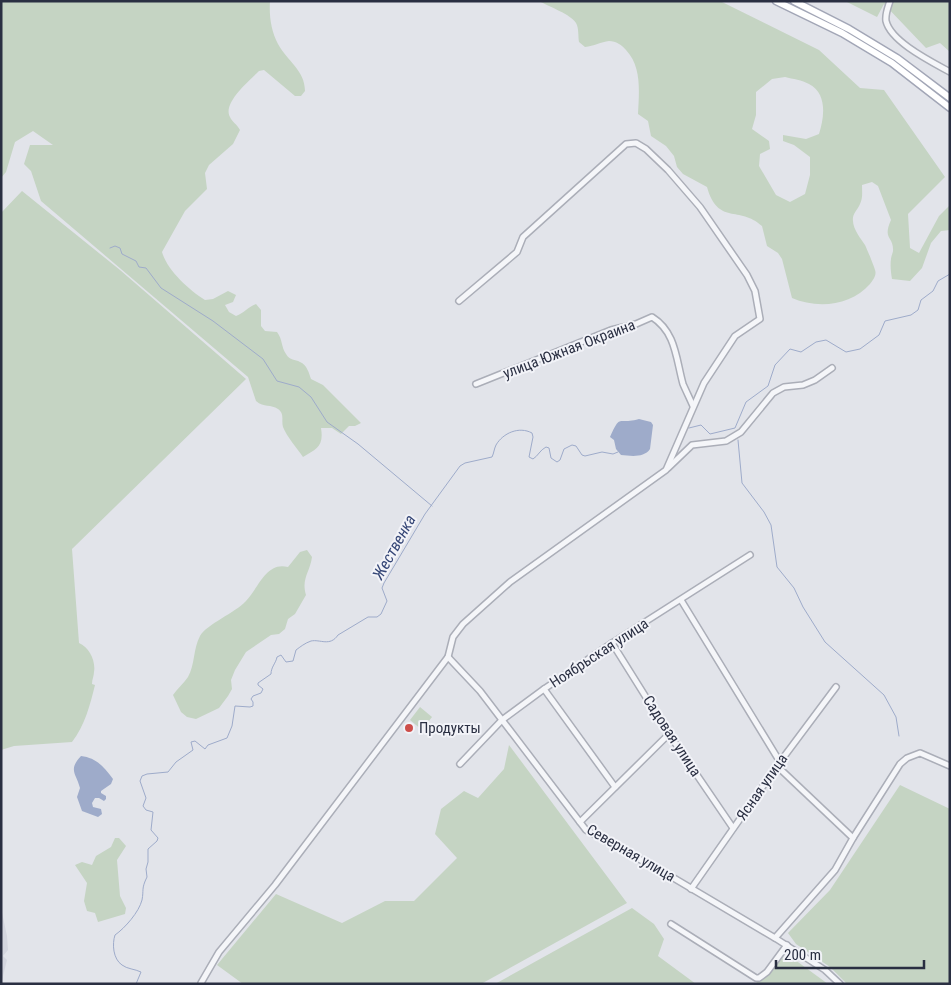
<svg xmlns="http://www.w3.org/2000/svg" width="951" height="985" font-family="'Roboto Condensed',sans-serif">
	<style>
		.built { fill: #d4d6df }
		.green { fill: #c5d4c3; fill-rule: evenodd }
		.water { fill: #9eabca }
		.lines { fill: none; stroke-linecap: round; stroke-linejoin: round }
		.stream { stroke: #9eabca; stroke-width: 1 }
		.minor-casing { stroke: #abaeb8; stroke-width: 8 }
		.major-casing { stroke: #a2a6b6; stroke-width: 9 }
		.minor { stroke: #f5f6f9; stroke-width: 5 }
		.major { stroke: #fff; stroke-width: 6 }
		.poi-dot { fill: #cd4e4a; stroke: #f2f3f8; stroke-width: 2 }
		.labels { text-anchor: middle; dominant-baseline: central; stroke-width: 4; stroke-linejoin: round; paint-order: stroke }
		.street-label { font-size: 15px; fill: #2a2f42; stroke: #f2f3f8 }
		.poi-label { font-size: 15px; fill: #2a2f42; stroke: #f2f3f8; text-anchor: start }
		.water-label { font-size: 16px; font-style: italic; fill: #354676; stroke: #f2f3f8 }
	</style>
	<rect width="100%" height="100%" fill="#e2e4ea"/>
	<polygon class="built" points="1,908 7,936 8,950 3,956 7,960 1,984"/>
	<g class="green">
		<path d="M1,1h269c-1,15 1,30 8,43 9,17 27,26 27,47l-4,5h-6l-31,-26 -5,1c-9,9 -37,32 -29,46 2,5 7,7 10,13l-7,14 -24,21 -4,8 2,16 -22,22 -23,41c5,18 27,38 43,48l8,-1 15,-8 8,4 -3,7 -8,3 4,7 7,4c8,-3 12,-9 20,-12l5,6v16l4,5 12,1c6,8 4,15 9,22 4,7 9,5 14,8 7,3 9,11 11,17l12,6 38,38 -6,3h-6l-8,8 -9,-6h-11c3,18 -4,21 -18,29 -6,-9 -16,-20 -20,-30 -2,-7 2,-13 -5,-18 -7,-5 -14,-1 -22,-8l-8,-24 -207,-176 -10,-30 -7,-7 6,-19h23l-20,-14 -18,11 -9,30 -5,6z"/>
		<path d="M539,1h181l99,49 41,38 24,2 61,87 -37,37 2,34 9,5 20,-37 11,-11v25l-9,1 -10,12 -9,25 -12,13 -18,-2c-1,-6 -2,-14 -1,-20 0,-2 2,-7 2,-8 1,-15 -11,-11 -2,-31l-13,-34 -6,-4 -10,3c0,7 1,13 -2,19 -3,7 -8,10 -7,17 0,8 8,18 12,24 2,4 9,21 10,25 2,5 -2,10 -5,14 -19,22 -53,25 -78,14l-10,-39 -4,-6 -11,-7 -5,-20c-23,-21 -44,0 -55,-39l-24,-13 -6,-7 -3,-11 -8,-10 -15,-10 -3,-15 -10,-7c1,-22 4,-47 -12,-64 -4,-5 -10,-9 -17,-9 -8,1 -15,5 -24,6l-6,-5c-1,-6 0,-14 -3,-19 -4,-8 -28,-17 -37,-22zM785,77c8,2 17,3 24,7 19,10 15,34 10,50l-13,5 -23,-4v6l11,4 16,12v18l-5,19 -15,8 -14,-7 -17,-29 1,-12 10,-5 -1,-8 -17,-12 4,-14v-23l16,-13z"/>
		<polygon points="845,1 950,1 950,52 940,43 926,48 884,4 877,17"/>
		<path d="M22,191l98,79 126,109 -174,170 7,94c10,4 17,18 15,29 0,4 -2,7 -2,12l3,1c-5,20 -10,40 -23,57l-58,4 -13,4v-537z"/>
		<path d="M307,550l5,7c-2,15 -11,22 -6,38l-11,19 -7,5 -3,10 -6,5 -8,1 -25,17 -11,18 -4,10 1,9 -4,7 -9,12 -23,11 -9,-2 -6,-5 -8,-17c4,-6 11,-12 15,-18 7,-12 5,-28 12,-41 7,-12 35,-23 46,-35 12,-12 20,-40 42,-34l12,-15z"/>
		<polygon points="420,707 432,717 422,730 410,720"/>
		<polygon points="509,745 627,903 481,984 243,984 217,965 276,894 342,923 385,901 414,901 457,858 435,834 441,809 464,791 478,798 504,769"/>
		<polygon points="900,785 950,809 950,984 847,984 830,967 796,944 788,933 830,890"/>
		<polygon points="115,838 119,838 126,846 117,860 120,896 126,908 125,914 98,922 95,913 87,911 84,901 87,883 75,865 82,862 92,865 96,856 111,847"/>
		<polygon points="632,908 654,924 664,939 658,956 696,984 495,984"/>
		<polygon points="787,954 828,984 755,984"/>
	</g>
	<g class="water">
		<path d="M639,419l12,3 2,3 -3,24c-6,9 -19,7 -29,6l-5,-6 -2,-9 -4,-3c11,-24 7,-12 29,-18z"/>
		<path d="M81,756c16,2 23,11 32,23l-2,5 -10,7v2l5,3v3l-2,2 -5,-3h-4l-3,5 1,4 8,2 1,5 -4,3 -16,-6 -5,-14 3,-9c-4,-15 -12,-18 1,-32z"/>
	</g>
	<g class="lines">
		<g class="stream">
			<polyline points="110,248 115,246 120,248 122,254 136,261 139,267 146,268 161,288 213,321 263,359 277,381 299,387 311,397 327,422 358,444 432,506"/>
			<polyline points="689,428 701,425 710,434 735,428 746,402 768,386 775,365 790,349 801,352 816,342 826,340 846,352 860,349 879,335 885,321 911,315 918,310 921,300 933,291 938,281 950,274"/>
			<polyline points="738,440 742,483 764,512 771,525 777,567 794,588 803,607 825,642 884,695 896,717 899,736"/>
			<path d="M136,984l5,-12c-6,-3 -14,-3 -19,-7 -9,-6 -10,-21 -7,-30 10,-7 24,-23 27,-35 2,-10 -1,-11 5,-23l-1,-8 2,-7v-13l9,-8 1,-3 -7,-8 2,-18 -7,-2 -3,-4 3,-8 -6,-17 2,-5 5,-2 21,-2 8,-10 17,-12 -2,-8 4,-1 10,8 3,-4 19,-7 5,-12 3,-20 15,1 3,-1v-4l-2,-3 2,-3 8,-3 2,-4 -5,-4v-2l13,-9c0,-7 5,-11 6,-17l4,-2 5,7 7,-1 3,-11c4,-3 9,-7 15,-9 9,-2 19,6 27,-6l30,-18h9l4,-3 6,-13 -5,-13 2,-5 41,-69 35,-48 5,-3 27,-6c2,-4 2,-8 4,-12 7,-12 23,-19 36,-12l1,4 -4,20 4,2c5,-3 7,-9 13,-12l3,1 2,10 6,4 3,-2 4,-11 8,-4 4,1 6,9 3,1 17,-4 11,2 5,-2"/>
		</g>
		<defs>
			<g id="minor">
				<path d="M890,1c-2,6 -5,13 -4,20 5,21 46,41 64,51"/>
				<path d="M476,384l135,-54 25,-6 16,-7c24,15 24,42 31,67 3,7 7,15 10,22"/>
				<polyline points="668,468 692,445 726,441 741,432 773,393 784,387 803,385 815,380 832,368"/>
				<polyline points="681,600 780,762"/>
				<polyline points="612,643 669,734 733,828"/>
				<polyline points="448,657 480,691 586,830 672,877 775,938 825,970 840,984"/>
				<polyline points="544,689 615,787"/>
				<polyline points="460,764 502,720 544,689 612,643 750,555"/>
				<polyline points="777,766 853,838"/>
				<polyline points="580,822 669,734"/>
				<polyline points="691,889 777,766 836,687"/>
				<polyline points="671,924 756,978 759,978 767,972 787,945"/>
				<polyline points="775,938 835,870 853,838 900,764 907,758 920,753 950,766"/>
				<polyline points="202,984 201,983 219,952 275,885 448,657 453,637 463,624 510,582 666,470 704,383 735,336 760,319 755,291 747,275 700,207 668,170 646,149 636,143 626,144 523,237 517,252 459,301"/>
			</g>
			<g id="major">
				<polyline points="776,1 842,33 892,63 950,108"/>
				<polyline points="794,1 849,29 897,58 950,98"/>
			</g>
		</defs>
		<use href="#minor" class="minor-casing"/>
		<use href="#major" class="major-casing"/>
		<use href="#minor" class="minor"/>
		<use href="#major" class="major"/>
	</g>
	<circle class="poi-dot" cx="409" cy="728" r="5"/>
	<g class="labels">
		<g class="street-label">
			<text transform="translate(569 349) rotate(-21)">улица Южная Окраина</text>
			<text transform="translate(599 653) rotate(-33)">Ноябрьская улица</text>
			<text transform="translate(672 736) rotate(57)">Садовая улица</text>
			<text transform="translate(762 787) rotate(-55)">Ясная улица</text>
			<text transform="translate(631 853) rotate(30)">Северная улица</text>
		</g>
		<g class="poi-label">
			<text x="419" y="728">Продукты</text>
		</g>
		<g class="water-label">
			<text transform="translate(394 547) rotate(-61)">Жественка</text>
		</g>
	</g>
	<rect width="951" height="985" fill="none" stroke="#2a2f42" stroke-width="5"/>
	<path d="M776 960v8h148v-8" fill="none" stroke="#2a2f42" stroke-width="2.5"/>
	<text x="784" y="960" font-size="15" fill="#2a2f42" stroke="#f2f3f8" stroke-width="4" paint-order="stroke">200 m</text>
</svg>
